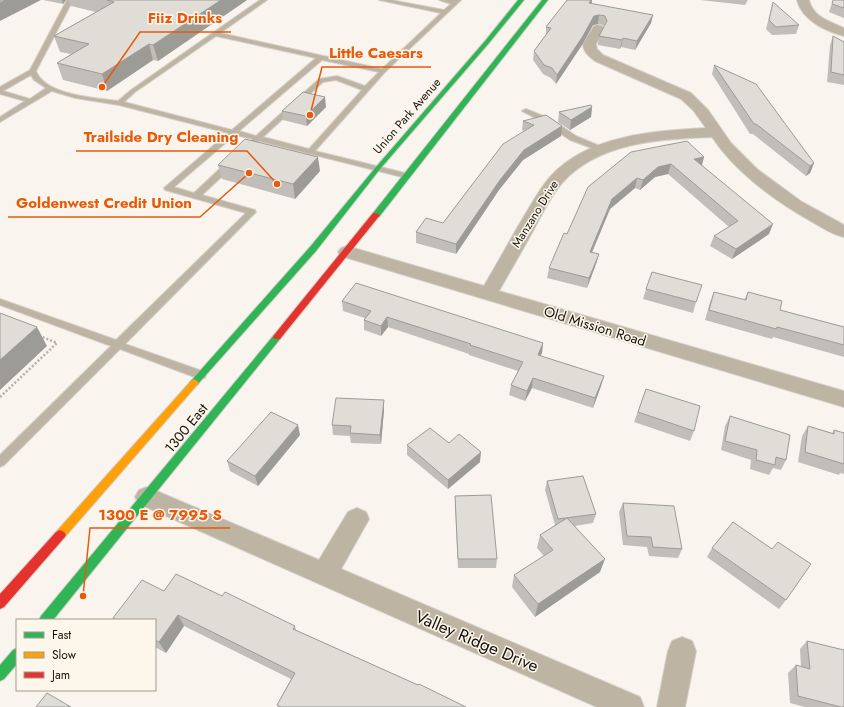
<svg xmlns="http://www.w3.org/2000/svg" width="844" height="707" font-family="Jost,sans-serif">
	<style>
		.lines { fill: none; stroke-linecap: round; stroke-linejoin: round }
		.lane-casing { stroke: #d4d0cb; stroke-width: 2 }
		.street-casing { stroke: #d4d0cb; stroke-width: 2 }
		.fast-casing { stroke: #d4d0cb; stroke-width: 2 }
		.slow-casing { stroke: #d4d0cb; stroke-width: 2 }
		.jam-casing { stroke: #d4d0cb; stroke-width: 2 }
		.path { stroke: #b7b0a4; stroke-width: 2.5; stroke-dasharray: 2 2; stroke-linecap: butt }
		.lane { fill: #bdb4a3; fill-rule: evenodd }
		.street { fill: #bdb4a3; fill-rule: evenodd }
		.fast { fill: #30b455; fill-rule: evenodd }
		.slow { fill: #ff9f0a; fill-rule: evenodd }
		.jam { fill: #e5322d; fill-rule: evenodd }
		.wall { fill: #c1beb9 }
		.shaded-wall { fill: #9d9b96 }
		.building { fill: #e0ddd7; stroke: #9d9b96 }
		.labels { text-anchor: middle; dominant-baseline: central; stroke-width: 3; stroke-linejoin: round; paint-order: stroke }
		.far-street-label { font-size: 12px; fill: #15120e; stroke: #fdf6ea }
		.street-label { font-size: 14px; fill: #15120e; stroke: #fdf6ea }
		.near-street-label { font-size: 17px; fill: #15120e; stroke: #fdf6ea }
		.leader { fill: none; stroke: #e8590c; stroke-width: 1.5 }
		.callout-dot { fill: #e8590c; stroke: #fdf6ea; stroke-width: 1.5 }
		.callout-label { font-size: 15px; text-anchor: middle; font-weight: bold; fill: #e8590c; stroke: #fdf6ea; stroke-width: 3; stroke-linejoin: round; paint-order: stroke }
	</style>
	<rect width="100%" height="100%" fill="#f9f5ee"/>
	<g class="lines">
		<defs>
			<g id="lane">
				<path d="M67,0h6l-37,71c9,24 59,27 82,30l13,-11 129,-90h7l-47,33 162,36 59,-56 -62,-13h12l53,10 7,-6 -12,-4h22l-76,72 -70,79 94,23v4h-3l-147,-37 -4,2 -4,-2 2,-2 -18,-4 -61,52 20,6 33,-31h6v4l-31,29 53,15 1,2 -131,132 80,28 1,3 -1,3h-8l-77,-29 -116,116 -4,2v-12l111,-109 -111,-41v-6l116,41 130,-127 -81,-23 -1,-2 64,-55 -109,-28 -44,-7 -23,-7 -52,31v-5l25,-16 -25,-7v-7l30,-17zM216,36l100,22 -84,72 -108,-28 11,-10zM322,60l57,12 -14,14 -28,-10 -18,3 -63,57 -17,-5zM31,75l3,5 12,8 -16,11 -27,-8zM336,80l26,10 -53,59 -46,-12 60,-55z"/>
				<polygon points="526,109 551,119 576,136 607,149 606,151 600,151 570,140 545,123 524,112 522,111"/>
			</g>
			<g id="street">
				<path d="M797,0h12c4,17 20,21 35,28v8c-19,-5 -42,-16 -47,-36z"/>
				<path d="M598,25l4,1 2,3 -8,15 1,5 6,6 88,38 17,17 23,33 26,26 45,33 42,23v12c-11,-2 -21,-9 -30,-14 -39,-22 -77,-49 -102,-86 -52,2 -113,5 -150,46 -11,13 -19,29 -27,44 -11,21 -24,42 -36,64l345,100v16l-503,-151 -3,-4 3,-4 6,-2 137,40c11,-19 22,-38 33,-58 11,-17 20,-36 33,-51 37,-42 104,-46 156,-49l-13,-18 -12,-11 -86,-38c-6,-5 -12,-9 -12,-17l11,-18z"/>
				<polygon points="147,487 319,560 348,512 357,508 366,512 369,519 341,569 640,697 644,707 597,707 139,504 135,497 139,490"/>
				<polygon points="682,637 692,641 696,651 685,707 657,707 668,651 672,641"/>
			</g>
			<g id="fast">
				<polygon points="518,0 524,0 489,43 380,169 316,251 197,385 191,385 189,383 191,381 310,247 376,167 485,41"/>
				<polygon points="542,0 548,0 379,217 373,217 373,213"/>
				<polygon points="277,334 280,335 281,337 280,339 53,620 39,620 41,616 274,335"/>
				<polygon points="17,648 17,664 4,679 0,681 0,665 13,650"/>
			</g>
			<polygon id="slow" points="194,379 197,381 199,383 197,385 64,538 60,540 56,538 54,535 56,532 191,381"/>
			<g id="jam">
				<polygon points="373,213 376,213 380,215 280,339 274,339 273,337 274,335"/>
				<polygon points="60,530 64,532 66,535 64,538 4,607 0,609 0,594 56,532"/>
			</g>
		</defs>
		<use href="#lane" class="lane-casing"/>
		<use href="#street" class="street-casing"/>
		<use href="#fast" class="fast-casing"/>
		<use href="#slow" class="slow-casing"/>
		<use href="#jam" class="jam-casing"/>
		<polyline class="path" points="0,397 57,343 40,336"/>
		<use href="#lane" class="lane"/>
		<use href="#street" class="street"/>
		<use href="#fast" class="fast"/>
		<use href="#slow" class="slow"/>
		<use href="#jam" class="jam"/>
	</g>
	<g class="wall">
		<polygon points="43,0 66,0 63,4"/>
		<polygon points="69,0 247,0 158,61 153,60 107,91 63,80 57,63 71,54 60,52 54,36 96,12 71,6"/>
		<polygon points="592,0 592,4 653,15 651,23 635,50 621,47 620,49 598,45 599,36 604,27 603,25 598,24 593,25 582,45 556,84 551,78 543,74 533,60 534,51 546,35 546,27"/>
		<polygon points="700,0 748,0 745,5"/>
		<polygon points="833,0 844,0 844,18 829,12"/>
		<polygon points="773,2 799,25 796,34 772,35 766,29"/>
		<polygon points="833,36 844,42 844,85 827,82 830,45"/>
		<polygon points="714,65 814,163 810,173 806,176 753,134 750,134 712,74"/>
		<polygon points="326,107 307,126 283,120 282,111"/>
		<polygon points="592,107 591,117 570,130 558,122 559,112"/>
		<polygon points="523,121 562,126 561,136 523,160 499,190 456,254 416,243 416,232 443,223 524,131 522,130"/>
		<polygon points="631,152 704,157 702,166 769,234 732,259 710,246 714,236 729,227 668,174 655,177 640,190 635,188 610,209 592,252 599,254 596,264 587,288 547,278 549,268 567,234"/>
		<polygon points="218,165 320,171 295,199 222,179"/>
		<polygon points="646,289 696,302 693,313 643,299"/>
		<polygon points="714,292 744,300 748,292 780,310 844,327 844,357 773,337 772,339 705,320 710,302"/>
		<polygon points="342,301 543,343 542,353 540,356 604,376 601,386 593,408 532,388 525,401 509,395 511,385 518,371 469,355 469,354 388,327 381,336 364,330 364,320 365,318 343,311"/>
		<polygon points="646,389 694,431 690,441 634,422"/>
		<polygon points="384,410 381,444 351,443 350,436 333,435 332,425"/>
		<polygon points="730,416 786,460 781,470 773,468 769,475 750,469 751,460 721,450 725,426"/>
		<polygon points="808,426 832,433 834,430 844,433 844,474 840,473 839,475 798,462 802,436"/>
		<polygon points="300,435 258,486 230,471 227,461"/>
		<polygon points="449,443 480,462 448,489 407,455 407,445"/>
		<polygon points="547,481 596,514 593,523 575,526 600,572 535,617 512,587 514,575 544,556 537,548 540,535 555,525 545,490"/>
		<polygon points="455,496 497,559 496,568 458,568 455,505"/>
		<polygon points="623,503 682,549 678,558 649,556 647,547 623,545 619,512"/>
		<polygon points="712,548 786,600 779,609 707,557"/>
		<polygon points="164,591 222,596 295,626 296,630 466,707 278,707 277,705 291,679 184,626 166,653 155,647 155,620 114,620 113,618"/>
		<polygon points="807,641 844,707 805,707 790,703 788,673 796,665 801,667 800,649"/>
	</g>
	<g class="shaded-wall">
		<polygon points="0,0 41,0 0,21"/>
		<polygon points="62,0 66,0 63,4"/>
		<polygon points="221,0 247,0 158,61 153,45"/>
		<polygon points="591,0 592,0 591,7 589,3"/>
		<polygon points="599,15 598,24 593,25 582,45 556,84 557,75 594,16"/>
		<polygon points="653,15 651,23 635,50 637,41"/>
		<polygon points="623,38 621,47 620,49 622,40"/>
		<polygon points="149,44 153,60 107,91 102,74"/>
		<polygon points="325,97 326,107 307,126 306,116"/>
		<polygon points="592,107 591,117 570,130 571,120"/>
		<polygon points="562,126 561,136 523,160 499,190 456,254 456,244 500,180 524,150"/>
		<polygon points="318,157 320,171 295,199 293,184"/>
		<polygon points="704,157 701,167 694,159"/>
		<polygon points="814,163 810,173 806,176 810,166"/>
		<polygon points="671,164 668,174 655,177 640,190 643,180 658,167"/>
		<polygon points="637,178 635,188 610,209 588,262 590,252 612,199"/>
		<polygon points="773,224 769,234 732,259 736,249"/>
		<polygon points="599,254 596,264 587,288 589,278"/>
		<polygon points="387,317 388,327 381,336 381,326"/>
		<polygon points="37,327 47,346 0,390 0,360"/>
		<polygon points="543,343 542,353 536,365 538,355"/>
		<polygon points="604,376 601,386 593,408 595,398"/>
		<polygon points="533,378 532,388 525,401 527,391"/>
		<polygon points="384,400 384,410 381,444 380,435"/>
		<polygon points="298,425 300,435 258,486 255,476"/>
		<polygon points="481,452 480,462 448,489 448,480"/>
		<polygon points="605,559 600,572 535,617 538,604"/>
		<polygon points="178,615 184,626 166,653 159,642"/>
	</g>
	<g class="building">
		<polygon points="0,0 5,0 0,3"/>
		<polygon points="107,0 221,0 153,45 149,44 102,74 57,63 89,44 54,36 114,2"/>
		<polygon points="567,0 591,0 589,3 653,15 637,41 623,38 622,40 599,36 607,21 605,16 599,15 594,16 583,36 557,75 552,68 544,65 534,51 551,28 546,27"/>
		<polygon points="833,0 844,0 844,8 832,4"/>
		<polygon points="773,2 799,25 776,27 769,20"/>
		<polygon points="833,36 844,42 844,75 831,72"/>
		<polygon points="714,65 756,84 814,163 810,166 756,124 754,124"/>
		<polygon points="303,92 325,97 306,116 282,111"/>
		<polygon points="591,105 592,107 571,120 559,112"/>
		<polygon points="546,115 562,126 524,150 500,180 456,244 416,232 426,218 443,223 503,144 534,125 523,121"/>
		<polygon points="245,139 318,157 293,184 218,165"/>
		<polygon points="687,141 704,157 694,159 773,224 736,249 714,236 738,221 671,164 658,167 643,180 637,178 612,199 590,252 599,254 589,278 549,268 564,233 567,234 588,187 631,152"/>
		<polygon points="652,272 702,285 696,302 646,289"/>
		<polygon points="356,283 543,343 538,355 604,376 595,398 533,378 527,391 511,385 523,362 470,345 471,344 387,317 381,326 364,320 371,311 342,301"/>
		<polygon points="714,292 746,300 748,292 782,301 780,310 844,327 844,345 777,327 776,329 709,310"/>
		<polygon points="0,313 37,327 0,360"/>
		<polygon points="646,389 700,406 694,431 638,412"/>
		<polygon points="336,398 384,400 380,435 350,433 351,426 332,425"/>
		<polygon points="271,412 298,425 255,476 227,461"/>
		<polygon points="730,416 790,435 786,460 776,457 775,465 756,460 757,450 725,441"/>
		<polygon points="808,426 834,434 834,430 844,433 844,464 805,452"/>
		<polygon points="430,428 449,443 459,434 481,452 448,480 407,445"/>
		<polygon points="583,476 596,514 558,519 547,481"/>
		<polygon points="491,495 497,559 458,559 455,496"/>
		<polygon points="623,503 674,506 682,549 653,547 651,537 627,536"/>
		<polygon points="567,518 605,559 538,604 514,575 553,550 540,535"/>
		<polygon points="733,522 772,549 778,542 811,564 786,600 712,548"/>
		<polygon points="176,574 222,596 225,592 295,626 293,629 418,685 419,684 466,707 281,707 277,705 295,673 178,615 159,642 155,640 155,620 117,620 113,618 142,580 164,591"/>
		<polygon points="807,641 844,650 844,707 841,707 798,696 796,665 810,669"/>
		<polygon points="47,693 71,707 36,707"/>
	</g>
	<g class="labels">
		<g class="far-street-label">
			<text transform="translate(407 116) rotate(-49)">Union Park Avenue</text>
			<text transform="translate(535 214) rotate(-58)">Manzano Drive</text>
		</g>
		<g class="street-label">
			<text transform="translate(595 326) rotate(17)">Old Mission Road</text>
			<text transform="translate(186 428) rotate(-51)">1300 East</text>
		</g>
		<g class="near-street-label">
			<text transform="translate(477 641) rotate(23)">Valley Ridge Drive</text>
		</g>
	</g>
	<path class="leader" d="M102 87L140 32H231M310 115L322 67H431M277 184L247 151H76M249 173L200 217H8M83 596L90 528H230"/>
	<g class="callout-dot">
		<circle cx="102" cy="87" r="4"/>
		<circle cx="310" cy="115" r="4"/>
		<circle cx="277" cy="184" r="4"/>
		<circle cx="249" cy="173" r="4"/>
		<circle cx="83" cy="596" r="4"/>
	</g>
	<g class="callout-label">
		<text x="185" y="23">Fiiz Drinks</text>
		<text x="376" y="58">Little Caesars</text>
		<text x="161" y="142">Trailside Dry Cleaning</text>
		<text x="104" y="208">Goldenwest Credit Union</text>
		<text x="160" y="520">1300 E @ 7995 S</text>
	</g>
	<rect x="16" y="619" width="140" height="72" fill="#fdf6ea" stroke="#a09b92"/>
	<rect x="24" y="632" width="20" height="6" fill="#30b455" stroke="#a09b92"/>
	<text x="52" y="639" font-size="12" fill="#15120e">Fast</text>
	<rect x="24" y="652" width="20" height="6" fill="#ff9f0a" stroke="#a09b92"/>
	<text x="52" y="659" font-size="12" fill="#15120e">Slow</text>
	<rect x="24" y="672" width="20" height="6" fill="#e5322d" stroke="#a09b92"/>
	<text x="52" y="679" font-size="12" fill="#15120e">Jam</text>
</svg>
